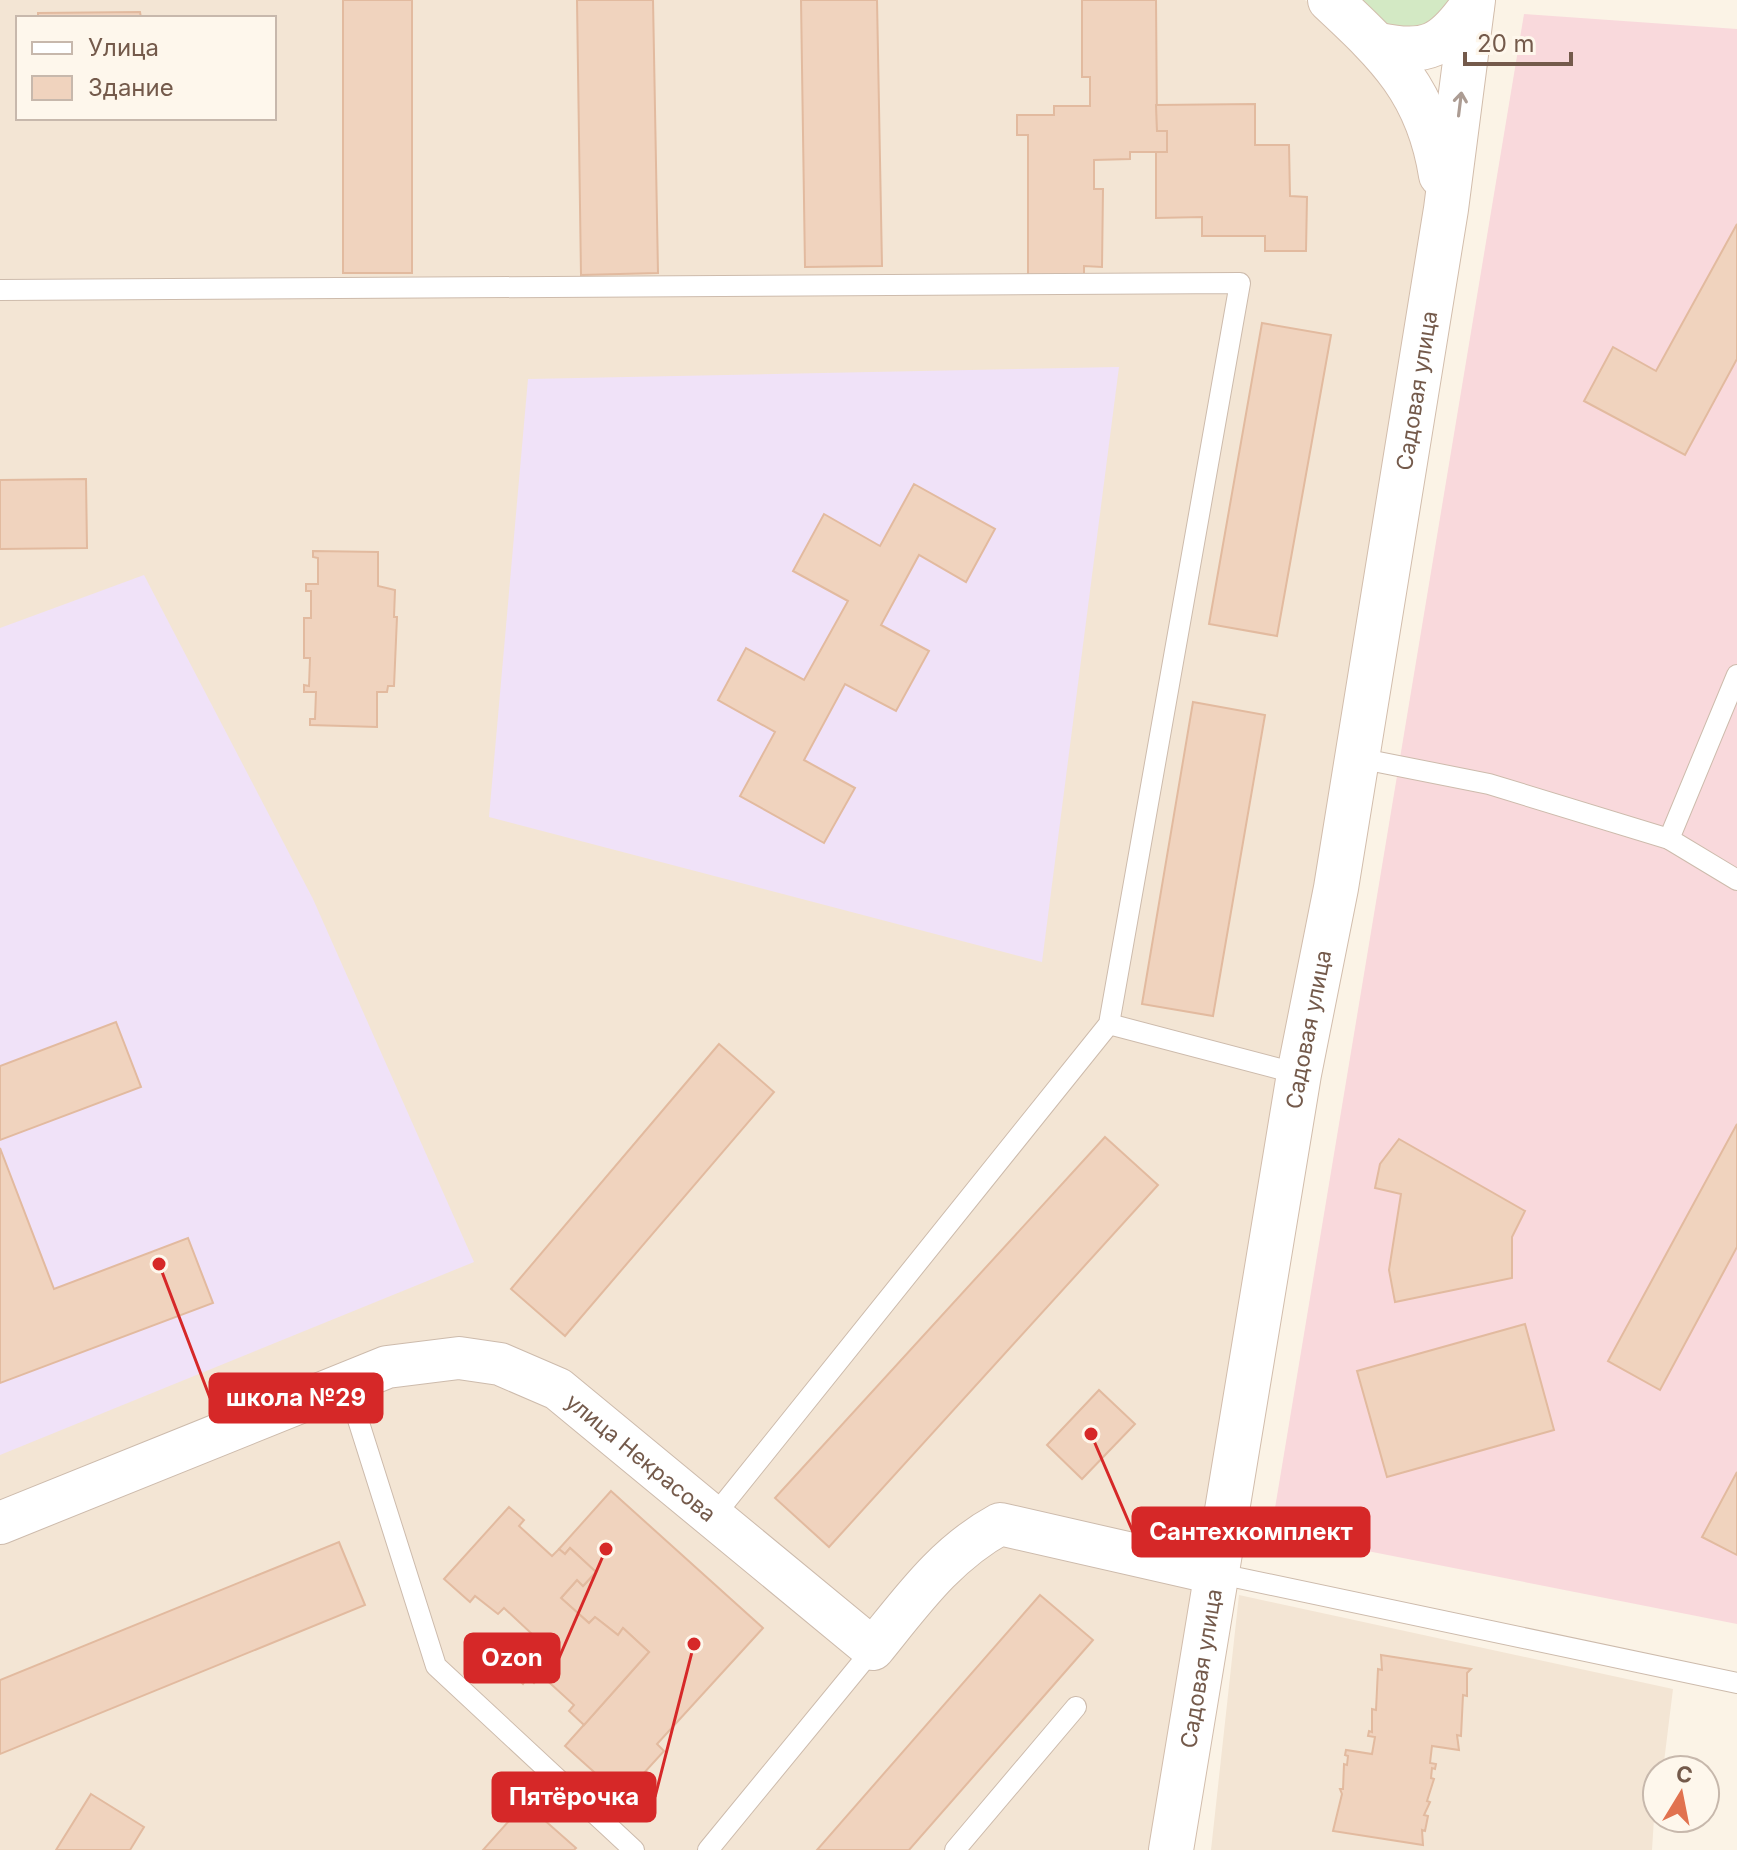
<svg xmlns="http://www.w3.org/2000/svg" width="1737" height="1850" font-family="Inter,sans-serif">
	<style>
		.residential { fill: #f3e5d4; fill-rule: evenodd }
		.education { fill: #f0e2f8 }
		.medical { fill: #f9d9dc }
		.green { fill: #d3e9c4 }
		.building { fill: #f0d3be; stroke: #e2ba9f; stroke-width: 2 }
		.lines { fill: none; stroke-linecap: round; stroke-linejoin: round }
		.lane-casing { stroke: #cdbbac; stroke-width: 22 }
		.street-casing { stroke: #cdbbac; stroke-width: 44 }
		.secondary-casing { stroke: #d2bdac; stroke-width: 46 }
		.lane { stroke: #fff; stroke-width: 20 }
		.street { stroke: #fff; stroke-width: 42 }
		.secondary { stroke: #fff; stroke-width: 44 }
		.oneway { stroke: #ac9c93 }
		.labels { text-anchor: middle; dominant-baseline: central; stroke-width: 6; stroke-linejoin: round; paint-order: stroke }
		.street-label { font-size: 22px; fill: #745a4b; stroke: #fef7ec }
		.leader { fill: none; stroke: #d62828; stroke-width: 3 }
		.callout-dot { fill: #d62828; stroke: #fef7ec; stroke-width: 3 }
		.callout { fill: #d62828; stroke: #d62828; stroke-width: 3 }
		.callout-label { font-size: 24px; text-anchor: middle; font-weight: bold; fill: #fff }
	</style>
	<rect width="100%" height="100%" fill="#fbf3e6"/>
	<g class="residential">
		<path d="M0,0h1305l46,36 58,89 22,83 -274,1642h-1157zM18,18h256v100h-256z"/>
		<polygon points="1239,1595 1673,1689 1663,1770 1657,1770 1652,1850 1211,1850"/>
	</g>
	<g class="education">
		<polygon points="1119,367 1042,962 489,817 528,379"/>
		<polygon points="144,575 313,899 474,1262 0,1455 0,628"/>
	</g>
	<polygon class="medical" points="1524,14 1737,29 1737,1624 1271,1532"/>
	<polygon class="green" points="1358,0 1453,0 1422,31 1392,30"/>
	<g class="building">
		<rect x="343" y="0" width="69" height="273"/>
		<polygon points="577,0 653,0 658,273 581,275"/>
		<polygon points="801,0 877,0 882,266 805,267"/>
		<polygon points="1082,0 1156,0 1157,131 1167,131 1167,152 1130,152 1130,159 1094,160 1094,189 1103,189 1102,267 1084,266 1084,275 1028,277 1028,135 1017,135 1017,115 1054,115 1054,106 1090,106 1090,77 1082,77"/>
		<polygon points="140,12 141,18 38,18 38,13"/>
		<polygon points="1255,104 1255,145 1289,145 1290,196 1307,197 1306,251 1265,251 1265,236 1202,236 1202,217 1156,218 1156,152 1167,152 1167,131 1157,131 1156,105"/>
		<polygon points="1737,224 1737,359 1685,455 1584,401 1613,347 1656,371"/>
		<polygon points="1262,323 1331,335 1277,636 1209,624"/>
		<polygon points="86,479 87,548 0,549 0,480"/>
		<polygon points="914,484 995,529 966,582 919,555 881,625 929,651 896,711 845,684 804,760 855,788 824,843 740,796 775,732 718,700 746,648 804,680 848,601 793,571 824,514 880,546"/>
		<polygon points="313,551 378,552 378,586 395,590 394,617 397,617 394,686 388,686 387,692 377,692 377,727 310,725 310,719 315,719 316,692 304,692 304,685 309,686 310,658 304,658 304,618 311,618 311,591 306,591 306,584 318,584 318,558 313,557"/>
		<polygon points="1193,702 1265,715 1213,1016 1142,1004"/>
		<polygon points="116,1022 141,1087 0,1140 0,1066"/>
		<polygon points="719,1044 774,1092 565,1336 511,1289"/>
		<polygon points="1737,1124 1737,1247 1660,1390 1608,1361"/>
		<polygon points="1105,1137 1158,1185 829,1547 775,1498"/>
		<polygon points="1399,1139 1525,1211 1512,1237 1512,1278 1395,1302 1389,1270 1401,1194 1375,1188 1380,1164"/>
		<polygon points="0,1148 54,1289 188,1238 213,1303 0,1383"/>
		<polygon points="1525,1324 1554,1430 1387,1477 1357,1371"/>
		<polygon points="1099,1390 1135,1424 1082,1479 1047,1445"/>
		<polygon points="1737,1472 1737,1555 1702,1537"/>
		<polygon points="611,1491 763,1628 657,1744 664,1751 622,1797 565,1746 649,1652 623,1628 618,1635 595,1617 589,1623 561,1598 577,1580 583,1586 596,1572 570,1548 565,1554 559,1549"/>
		<polygon points="509,1507 524,1520 519,1526 552,1556 559,1549 565,1554 570,1548 596,1572 583,1586 577,1580 561,1598 589,1623 595,1617 618,1635 623,1628 649,1652 584,1725 569,1711 574,1705 541,1675 534,1683 528,1677 523,1684 497,1659 510,1645 516,1650 532,1634 504,1608 498,1614 475,1596 470,1602 444,1579"/>
		<polygon points="339,1542 365,1605 0,1754 0,1680"/>
		<polygon points="1040,1595 1093,1640 909,1850 817,1850"/>
		<polygon points="1381,1655 1471,1669 1467,1673 1467,1696 1463,1695 1461,1736 1457,1735 1459,1750 1432,1746 1430,1763 1436,1764 1435,1769 1432,1768 1431,1778 1434,1779 1427,1801 1430,1802 1424,1815 1428,1816 1425,1831 1422,1830 1423,1845 1333,1831 1342,1794 1340,1789 1343,1789 1344,1764 1347,1765 1348,1756 1345,1755 1346,1750 1372,1754 1375,1737 1368,1736 1369,1731 1372,1732 1372,1709 1376,1710 1378,1669 1382,1670"/>
		<polygon points="91,1794 144,1827 130,1850 56,1850"/>
		<polygon points="525,1803 576,1848 574,1850 483,1850"/>
	</g>
	<g class="lines">
		<defs>
			<g id="lane">
				<polyline points="0,290 1240,283 1109,1024 714,1516"/>
				<polyline points="1358,758 1489,784 1669,839 1737,880"/>
				<polyline points="1669,839 1737,675"/>
				<polyline points="1109,1024 1299,1074"/>
				<polyline points="347,1385 436,1666 634,1850"/>
				<polyline points="1215,1573 1737,1683"/>
				<polyline points="708,1850 873,1649"/>
				<polyline points="955,1850 1076,1707"/>
			</g>
			<g id="street">
				<path id="s1" d="M0,1523l387,-156 72,-9 41,6 58,25 315,260c39,-48 72,-95 127,-125l215,49"/>
			</g>
			<g id="secondary">
				<path d="M1330,0c59,55 98,92 111,175"/>
				<path d="M1379,45c48,10 65,1 93,-39"/>
				<path id="s2" d="M1171,1850l128,-776 37,-186 110,-679 27,-209"/>
			</g>
		</defs>
		<use href="#lane" class="lane-casing"/>
		<use href="#street" class="street-casing"/>
		<use href="#secondary" class="secondary-casing"/>
		<use href="#lane" class="lane"/>
		<use href="#street" class="street"/>
		<use href="#secondary" class="secondary"/>
	</g>
	<defs><path id="oneway-shaft" d="M-6 0H5M1.5-3L5.5 0L1.5 3" fill="none" stroke-width="1.6" stroke-linecap="round" stroke-linejoin="round" transform="scale(2)"/></defs>
	<use class="oneway" href="#oneway-shaft" transform="translate(1460 104) rotate(-83)"/>
	<g class="labels">
		<g class="street-label">
			<text stroke="none"><textPath href="#s2" startOffset="1480">Садовая улица</textPath></text>
			<text stroke="none"><textPath href="#s2" startOffset="832">Садовая улица</textPath></text>
			<text stroke="none"><textPath href="#s1" startOffset="702">улица Некрасова</textPath></text>
			<text stroke="none"><textPath href="#s2" startOffset="184">Садовая улица</textPath></text>
		</g>
	</g>
	<path class="leader" d="M159 1264L210 1398M1091 1434L1133 1532M606 1549L559 1658M694 1644L655 1797"/>
	<g class="callout-dot">
		<circle cx="159" cy="1264" r="8"/>
		<circle cx="1091" cy="1434" r="8"/>
		<circle cx="606" cy="1549" r="8"/>
		<circle cx="694" cy="1644" r="8"/>
	</g>
	<g class="callout">
		<rect x="210" y="1374" width="172" height="48" rx="8"/>
		<rect x="1133" y="1508" width="236" height="48" rx="8"/>
		<rect x="465" y="1634" width="94" height="48" rx="8"/>
		<rect x="493" y="1773" width="162" height="48" rx="8"/>
	</g>
	<g class="callout-label">
		<text x="296" y="1406">школа №29</text>
		<text x="1251" y="1540">Сантехкомплект</text>
		<text x="512" y="1666">Ozon</text>
		<text x="574" y="1805">Пятёрочка</text>
	</g>
	<rect x="16" y="16" width="260" height="104" fill="#fef7ec" stroke="#c7b8ac" stroke-width="2"/>
	<rect x="32" y="42" width="40" height="12" fill="#ffffff" stroke="#c7b8ac" stroke-width="2"/>
	<text x="88" y="56" font-size="24" fill="#745a4b">Улица</text>
	<rect x="32" y="76" width="40" height="24" fill="#f0d3be" stroke="#c7b8ac" stroke-width="2"/>
	<text x="88" y="96" font-size="24" fill="#745a4b">Здание</text>
	<g transform="translate(1681 1794) rotate(10)"><circle r="38" fill="#fef7ec" stroke="#c7b8ac" stroke-width="2"/>
	<path d="M0-6L14 30L0 20L-14 30Z" fill="#e1724f"/>
	<text y="-12" font-size="22" font-weight="bold" text-anchor="middle" fill="#745a4b">С</text>
	</g>
	<path d="M1465 52v12h106v-12" fill="none" stroke="#745a4b" stroke-width="4"/>
	<text x="1477" y="52" font-size="24" fill="#745a4b" stroke="#fef7ec" stroke-width="6" paint-order="stroke">20 m</text>
</svg>
